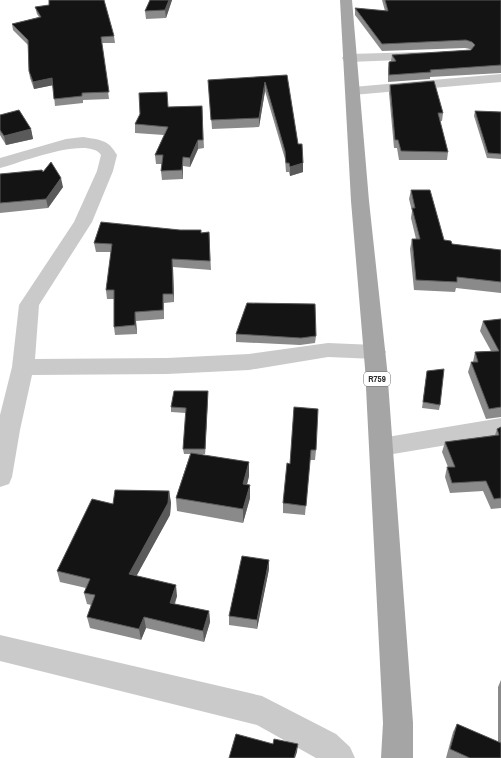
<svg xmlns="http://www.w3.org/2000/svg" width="501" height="758" font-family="'Archivo Narrow',sans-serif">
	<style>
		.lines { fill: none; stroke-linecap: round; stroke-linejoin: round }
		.street { fill: #cacaca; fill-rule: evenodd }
		.primary { fill: #a5a5a5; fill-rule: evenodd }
		.wall { fill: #8a8a8a }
		.shaded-wall { fill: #5a5a5a }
		.building { fill: #141414; stroke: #5a5a5a }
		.labels { text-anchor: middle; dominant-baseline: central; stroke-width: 4; stroke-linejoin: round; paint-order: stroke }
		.shield { fill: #fff; stroke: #6c6c6c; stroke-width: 1 }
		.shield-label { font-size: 9px; font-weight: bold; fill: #2d2d2d }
	</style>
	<rect width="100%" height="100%" fill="#fff"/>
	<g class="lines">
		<g class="street">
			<polygon points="422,52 427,53 429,56 427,59 349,62 344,61 342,58 344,55 349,54"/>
			<polygon points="501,74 501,82 353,95 348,94 346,91 348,88 353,87"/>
			<path d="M83,137c17,3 25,2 34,18l-4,16 -21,51 -53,83 -4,54 132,-1 82,-4 79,-11 47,2 8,2 3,5 -3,5 -8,2 -47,-2 -79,13 -82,4 -135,1 -12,55 -8,47 -3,7 -9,3v-72l12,-48 7,-62 55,-83 23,-51 4,-16c-12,-20 -82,8 -101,13v-10l66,-19z"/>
			<polygon points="501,418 501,436 381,456 373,453 369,447 373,441 381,438"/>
			<polygon points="0,635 262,696 336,734 350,747 355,758 316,758 257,725 0,661"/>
		</g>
		<polygon class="primary" points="340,0 352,0 369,201 387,368 413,723 413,758 381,758 383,723 365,368 351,201"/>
	</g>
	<g class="wall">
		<polygon points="150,0 172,0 166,18 146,19 145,11"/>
		<polygon points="382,0 501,0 501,73 430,77 430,79 388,82 388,69 389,62 391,61 392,55 472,50 470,49 465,48 382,51 355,15 355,8 385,11"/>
		<polygon points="35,7 114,36 115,43 102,43 109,99 83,100 83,103 55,106 53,85 34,89 30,78 29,71 28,45 13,30 12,24 39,17 37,14"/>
		<polygon points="287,75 298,144 303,163 303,172 290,176 289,172 286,172 285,159 265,91 259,127 212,129 209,89"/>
		<polygon points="390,85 443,113 442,121 440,121 448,152 447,160 399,160 397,148 394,148 389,93"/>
		<polygon points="202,106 204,148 198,149 190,167 183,166 183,179 162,180 161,171 162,164 156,164 155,155 164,135 135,133 135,124 168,107"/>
		<polygon points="475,111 501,112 501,159 487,158 474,116"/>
		<polygon points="0,115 31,129 33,139 6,145 0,135"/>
		<polygon points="43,172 63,187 48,208 0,213 0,174"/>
		<polygon points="411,190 444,240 452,244 501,250 501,293 456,288 455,292 414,290 410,249 412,239 416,239 411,218 412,211 409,199"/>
		<polygon points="209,232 211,270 173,267 174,302 164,303 164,319 136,321 137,334 115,335 114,327 114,299 107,299 106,290 111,252 96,252 94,243"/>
		<polygon points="501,319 501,417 486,419 468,372 471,362 473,362 475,352 491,351 480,331 483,321"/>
		<polygon points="236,334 316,336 315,343 300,345 236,342"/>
		<polygon points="427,371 440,405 439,410 422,408"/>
		<polygon points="208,391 205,454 196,454 249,462 249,476 247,484 250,498 243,523 177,511 176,498 190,454 184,454 183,449 186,413 171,412 171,407"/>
		<polygon points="294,407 316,450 315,460 310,460 305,515 283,513 283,503 290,464"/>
		<polygon points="501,427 501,508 491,509 483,491 450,493 445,477 447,467 448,467 442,452 445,442 495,435 497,429"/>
		<polygon points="169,491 171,503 170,515 136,576 177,596 175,604 209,611 210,622 204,642 146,628 141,640 90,628 87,617 91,605 87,604 84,593 86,588 60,582 57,571 113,504"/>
		<polygon points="269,569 257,629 229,625 229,616"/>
		<polygon points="501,680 501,758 446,758 453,732 457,724 498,742 498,687"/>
	</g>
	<g class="shaded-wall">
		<polygon points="169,0 172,0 166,18 165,10"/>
		<polygon points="52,78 54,85 34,89 33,82"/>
		<polygon points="265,82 265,91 259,127 259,118"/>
		<polygon points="31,129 33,139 6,145 4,136"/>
		<polygon points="198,140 198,149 190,167 190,158"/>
		<polygon points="183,157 183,179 182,170"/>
		<polygon points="303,163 303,172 290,176 290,167"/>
		<polygon points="61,178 63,187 48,208 46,199"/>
		<polygon points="172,259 173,267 174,302 173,294"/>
		<polygon points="135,312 136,321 137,334 135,325"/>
		<polygon points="208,391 208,396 205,454 205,449"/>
		<polygon points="249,462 249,476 244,497 243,484"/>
		<polygon points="250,485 250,498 243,523 243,509"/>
		<polygon points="169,491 171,503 170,515 131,586 129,574"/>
		<polygon points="269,560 269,569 257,629 257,620"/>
		<polygon points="176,585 177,596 171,613 170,603"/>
		<polygon points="209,611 210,622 204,642 203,631"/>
		<polygon points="144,617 146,628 141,640 139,629"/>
		<polygon points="298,744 297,752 295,758 294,758"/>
	</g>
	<g class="building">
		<polygon points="49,0 104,0 114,36 101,37 109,92 82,93 82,96 54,99 52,78 33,82 29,71 28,40 12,24 41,17 35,7 49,5"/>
		<polygon points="150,0 169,0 165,10 145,11"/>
		<polygon points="385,0 501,0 501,65 430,70 431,72 389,75 389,62 396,61 392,55 471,50 475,45 472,42 466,40 382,44 355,8 388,11"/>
		<polygon points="287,75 298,144 302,144 303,163 290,167 289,163 286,163 285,151 265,82 259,118 211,120 208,80"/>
		<polygon points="434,81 443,113 438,113 448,152 401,151 398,140 395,140 390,85"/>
		<polygon points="167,92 168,107 202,106 203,140 198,140 190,158 183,157 182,170 161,171 163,155 155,155 168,127 135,124 140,114 139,93"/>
		<polygon points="19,110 31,129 4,136 0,130 0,115"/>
		<polygon points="475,111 501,112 501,154 488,153"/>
		<polygon points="51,162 61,178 46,199 0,203 0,174 42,170 43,172"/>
		<polygon points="411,190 430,190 444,240 451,241 452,244 501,250 501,282 457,277 457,282 416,280 412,239 420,239 412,208 415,208"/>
		<polygon points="101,222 180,230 201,230 201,233 209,232 210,261 172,259 173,294 163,294 163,310 135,312 135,325 114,327 114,290 106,290 112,244 94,243"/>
		<polygon points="247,303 315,304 316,336 301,338 236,334"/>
		<polygon points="501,319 501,407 489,409 471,362 478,362 475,352 499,351 483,321"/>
		<polygon points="444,369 440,405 423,402 427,371"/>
		<polygon points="174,391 208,391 205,449 183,449 186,408 171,407"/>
		<polygon points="294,407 318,409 316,450 311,450 306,506 283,503 287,463 290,464"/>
		<polygon points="501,427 501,498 494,499 486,481 452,483 447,467 455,467 445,442 499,435 497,429"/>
		<polygon points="191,453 249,462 243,484 250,485 243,509 176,498"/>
		<polygon points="115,490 169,491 168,503 129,574 176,585 170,603 209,611 203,631 144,617 139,629 87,617 95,595 84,593 90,579 57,571 92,499 113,504"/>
		<polygon points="242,556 269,560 257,620 229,616"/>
		<polygon points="457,724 501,743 501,758 470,758 450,749"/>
		<polygon points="236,734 273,744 274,739 298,744 294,758 229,758"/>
	</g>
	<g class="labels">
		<rect class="shield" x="364" y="372" width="26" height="14" rx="3"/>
		<g class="shield-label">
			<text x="377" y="379">R759</text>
		</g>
	</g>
</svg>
